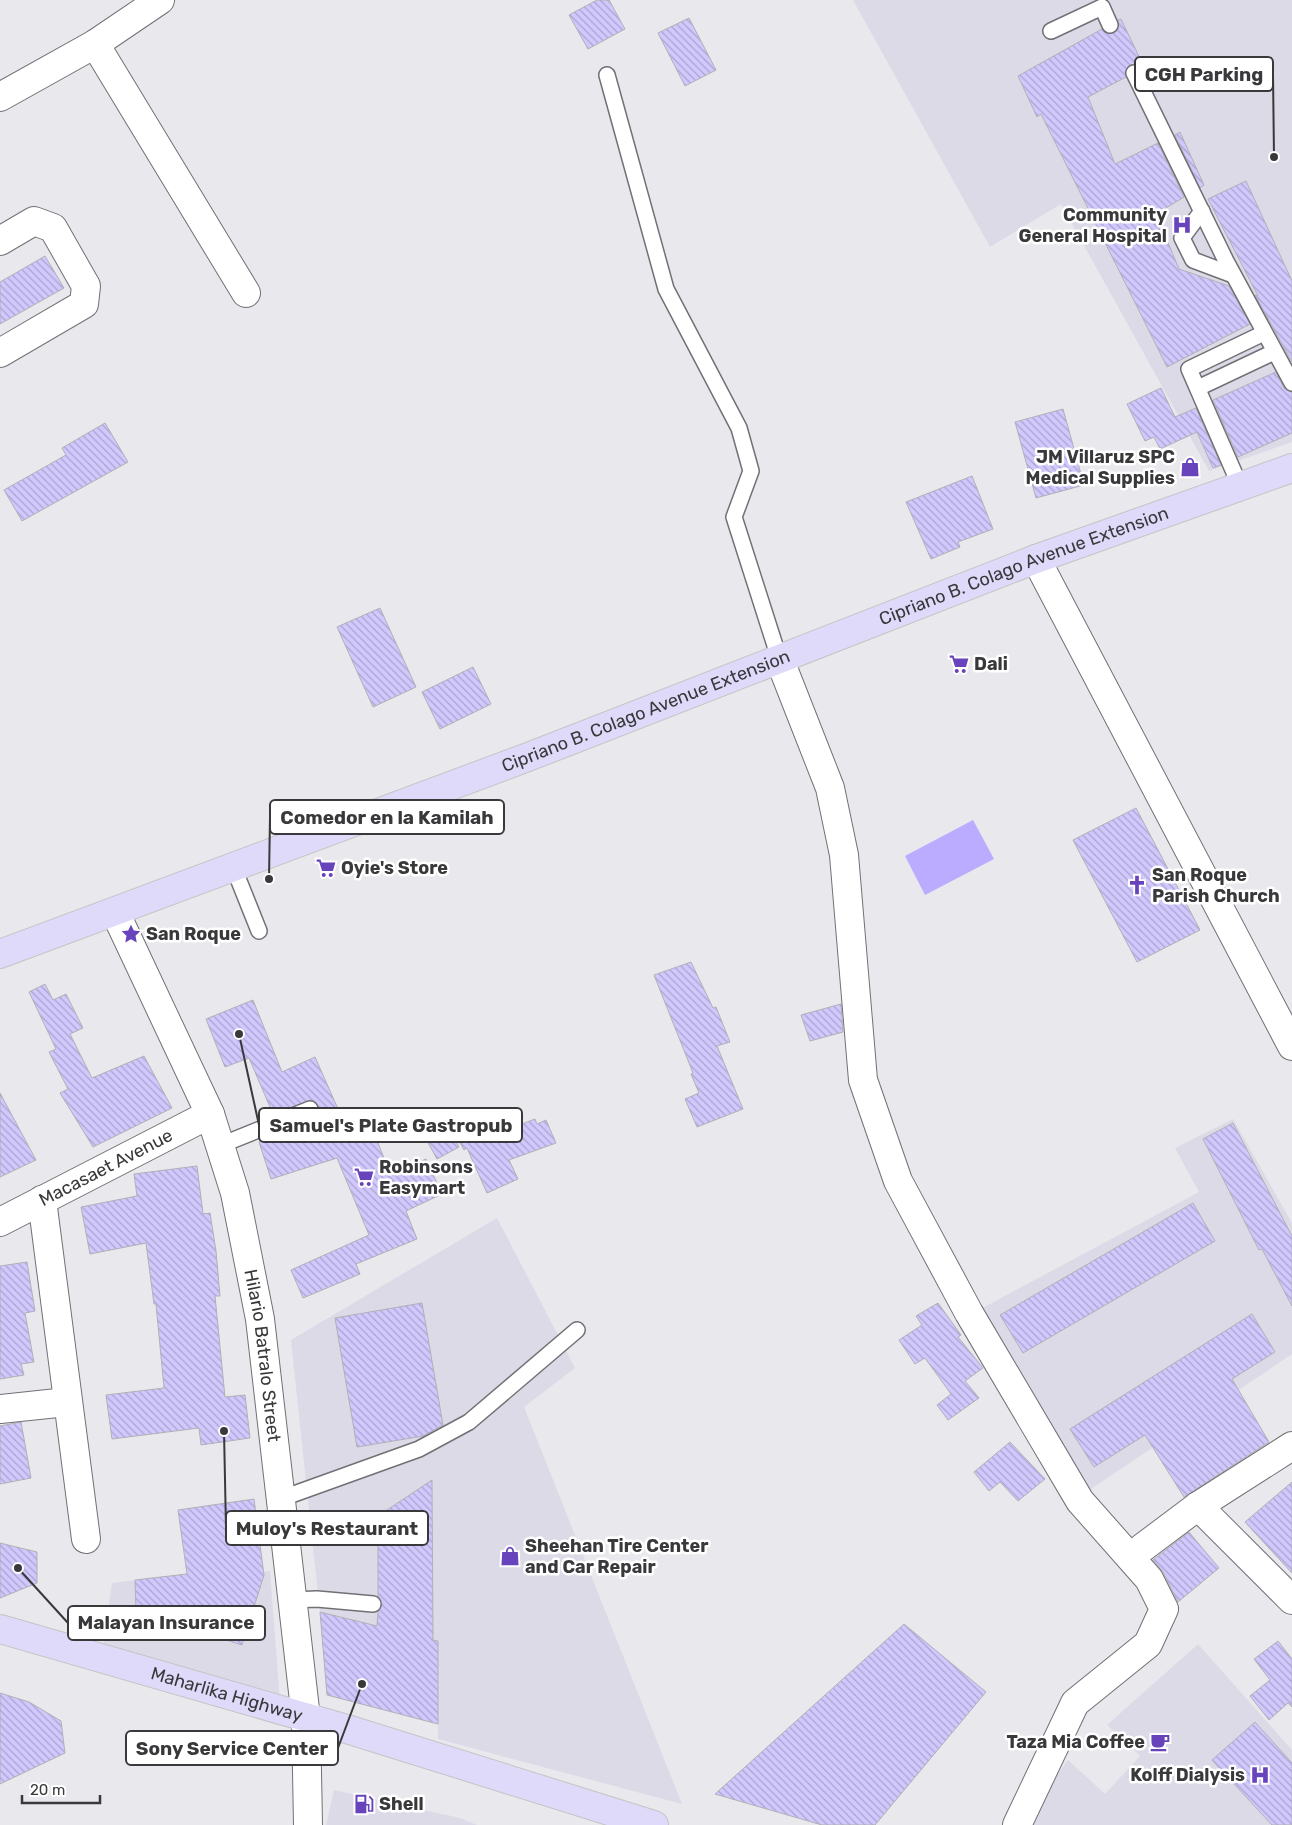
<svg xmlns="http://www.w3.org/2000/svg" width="1292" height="1825" font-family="Rubik,sans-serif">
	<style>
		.built { fill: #dcdae7 }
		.pitch { fill: #bcacff }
		.building { fill: url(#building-back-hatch); stroke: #b1b0b5 }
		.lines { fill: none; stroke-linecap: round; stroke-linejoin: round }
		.lane-casing { stroke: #717075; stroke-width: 18 }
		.street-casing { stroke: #717075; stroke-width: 30 }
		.secondary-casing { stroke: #717075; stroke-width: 30 }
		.primary-casing { stroke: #c4c4c4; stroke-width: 30 }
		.lane { stroke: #fff; stroke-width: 15 }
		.street { stroke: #fff; stroke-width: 28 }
		.secondary { stroke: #fff; stroke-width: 28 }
		.primary { stroke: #e0dafa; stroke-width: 28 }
		.labels { text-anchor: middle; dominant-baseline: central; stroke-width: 5; stroke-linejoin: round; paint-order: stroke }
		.poi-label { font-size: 18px; font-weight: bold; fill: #39393b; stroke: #fff; text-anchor: start }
		.street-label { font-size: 18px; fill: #39393b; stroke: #fff }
		.leader { fill: none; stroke: #39393b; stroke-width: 2 }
		.callout-dot { fill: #39393b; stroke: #fff; stroke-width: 2 }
		.callout { fill: #fff; stroke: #39393b; stroke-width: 2 }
		.callout-label { font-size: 19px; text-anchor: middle; font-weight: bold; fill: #39393b }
	</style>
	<defs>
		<pattern id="building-back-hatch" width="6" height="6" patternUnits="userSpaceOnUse" patternTransform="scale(1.25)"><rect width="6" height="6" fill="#d1c8fd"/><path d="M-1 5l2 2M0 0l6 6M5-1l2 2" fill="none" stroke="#aba3ce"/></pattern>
	</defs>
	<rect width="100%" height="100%" fill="#e8e8ed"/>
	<g class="built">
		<polygon points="853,0 1292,0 1292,442 1209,471 1061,204 990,247"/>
		<polygon points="1233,1119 1292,1223 1292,1354 1082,1495 977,1311 1199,1192 1175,1148"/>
		<polygon points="497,1218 575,1368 524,1407 682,1804 438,1739 438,1641 320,1613 291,1340"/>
		<polygon points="270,1571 280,1703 103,1646 112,1583 179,1575 181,1581"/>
		<polygon points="1198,1644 1292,1750 1292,1825 1028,1825 1049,1786 1068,1760 1105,1794 1140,1756 1107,1725"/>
		<polygon points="334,1790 460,1818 477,1825 326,1825"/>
	</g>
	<polygon class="pitch" points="973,820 994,859 925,895 905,856"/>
	<g class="building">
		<polygon points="597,0 609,0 625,29 588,49 569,15"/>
		<polygon points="689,18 716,70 685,86 658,33"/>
		<polygon points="1121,19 1144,67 1142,68 1135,64 1129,65 1125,72 1126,77 1088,97 1115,164 1158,143 1184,197 1156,214 1179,269 1229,286 1250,324 1167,367 1041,114 1037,117 1018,76 1102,29 1109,34 1114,33 1118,30 1118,20"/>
		<polygon points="1180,132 1204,185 1200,188 1175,135"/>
		<polygon points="1246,181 1292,281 1292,362 1255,295 1258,296 1208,199"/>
		<polygon points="45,256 64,288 0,324 0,282"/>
		<polygon points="1276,372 1284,388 1292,392 1292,433 1238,457 1213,400"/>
		<polygon points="1161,388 1175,417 1196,408 1221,465 1213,468 1197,432 1160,449 1154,437 1145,441 1127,404"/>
		<polygon points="1063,409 1084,485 1036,498 1015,422"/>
		<polygon points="105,423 128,462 22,521 4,490 66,455 62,448"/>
		<polygon points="972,476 993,529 958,542 960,547 931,559 906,502"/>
		<polygon points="380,608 416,687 373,707 337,627"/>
		<polygon points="473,667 491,704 440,729 422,692"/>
		<polygon points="1136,808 1200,930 1137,962 1073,840"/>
		<polygon points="691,962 713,1008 716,1007 730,1042 717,1046 743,1109 697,1127 685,1099 699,1093 691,1074 693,1073 654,975"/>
		<polygon points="45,984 53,1000 66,994 83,1028 70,1034 92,1078 144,1056 172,1108 93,1147 60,1093 68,1089 49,1052 56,1049 29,992"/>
		<polygon points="253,1000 282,1072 315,1057 342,1118 364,1109 391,1175 426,1159 442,1194 406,1211 417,1239 356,1264 360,1274 303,1298 291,1270 369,1235 337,1158 271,1179 259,1142 314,1118 319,1110 316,1102 311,1100 273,1114 249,1058 225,1067 206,1019"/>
		<polygon points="841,1004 843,1032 810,1041 801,1015"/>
		<polygon points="0,1093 36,1160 0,1177"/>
		<polygon points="442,1117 459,1147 437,1159 420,1128"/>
		<polygon points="480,1119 490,1136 535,1119 537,1124 546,1120 556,1143 509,1160 518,1179 487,1193 467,1148 464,1150 454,1132"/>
		<polygon points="1233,1123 1292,1236 1292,1306 1262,1249 1259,1250 1203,1139"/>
		<polygon points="197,1166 203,1214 210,1213 216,1251 220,1296 215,1296 225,1397 245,1395 250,1438 201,1445 199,1428 112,1439 106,1395 164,1388 156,1304 154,1304 146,1243 90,1254 81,1207 137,1196 134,1174"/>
		<polygon points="1193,1203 1215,1241 1023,1353 1000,1315"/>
		<polygon points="27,1262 35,1311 25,1313 34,1362 21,1364 24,1375 0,1379 0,1266"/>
		<polygon points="422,1303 443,1425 423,1436 357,1447 335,1318"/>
		<polygon points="938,1303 961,1335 958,1337 983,1368 965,1381 979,1398 948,1420 937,1405 951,1394 925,1358 915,1364 899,1340 922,1325 916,1316"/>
		<polygon points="1252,1314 1275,1352 1232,1379 1269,1442 1184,1497 1145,1435 1094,1467 1070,1429"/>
		<polygon points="21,1422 31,1478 0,1484 0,1426"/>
		<polygon points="1010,1442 1045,1479 1018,1501 1000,1482 989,1491 974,1472"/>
		<polygon points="432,1480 433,1640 438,1641 438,1724 327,1695 320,1612 377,1626 378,1612 382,1604 378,1596 378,1516"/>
		<polygon points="1292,1482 1292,1573 1245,1522"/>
		<polygon points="254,1499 264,1575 242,1645 136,1611 135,1580 187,1574 178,1510"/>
		<polygon points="1189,1532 1219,1568 1178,1602 1163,1572 1153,1560"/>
		<polygon points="0,1543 37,1552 37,1583 0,1598"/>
		<polygon points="904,1624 986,1692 875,1825 822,1825 715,1794"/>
		<polygon points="1278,1641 1292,1659 1292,1707 1288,1703 1269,1720 1250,1696 1270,1680 1254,1659"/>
		<polygon points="0,1693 29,1702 61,1721 65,1753 0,1784"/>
		<polygon points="1255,1722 1292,1763 1292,1825 1272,1825 1212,1760"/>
	</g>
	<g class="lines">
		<defs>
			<g id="lane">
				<polyline points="1051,31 1102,7 1110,25"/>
				<polyline points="1134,73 1226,261 1292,383"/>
				<polyline points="607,75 666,289 739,428 751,471 734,517 779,658"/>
				<polyline points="1202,211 1182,238 1193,260 1233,275"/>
				<polyline points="1198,388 1274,352"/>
				<polyline points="1240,486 1189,369 1264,333"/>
				<polyline points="233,866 259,931"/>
				<polyline points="221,1145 310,1109"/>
				<polyline points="280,1499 419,1449 469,1422 577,1330"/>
				<polyline points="291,1600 317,1599 373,1604"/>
			</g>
			<g id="street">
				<polyline points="95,44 246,293"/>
				<polyline points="0,97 95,44 160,0"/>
				<polyline points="0,241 34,221 53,228 86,286 84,304 0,353"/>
				<polyline points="1036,559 1292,1046"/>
				<polyline points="779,658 830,788 844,855 863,1080 898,1181 969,1313 1080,1501 1149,1579 1164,1609 1148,1644 1075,1703 1017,1825"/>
				<polyline points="42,1200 86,1539"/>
				<path id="s1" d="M0,1222l210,-108"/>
				<polyline points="0,1409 67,1402"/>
				<polyline points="1198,1506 1292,1600"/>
				<polyline points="1142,1548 1198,1506 1292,1446"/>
			</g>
			<g id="secondary">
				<path id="s2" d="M115,912l95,202 25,79 25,126 46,399 2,107"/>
			</g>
			<g id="primary">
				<path id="s3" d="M0,954l528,-197 508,-198 256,-91"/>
				<path id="s4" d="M0,1629l350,101 304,95"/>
			</g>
		</defs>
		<use href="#lane" class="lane-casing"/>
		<use href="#street" class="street-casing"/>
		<use href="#secondary" class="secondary-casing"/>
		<use href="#primary" class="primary-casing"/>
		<use href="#lane" class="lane"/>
		<use href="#street" class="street"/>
		<use href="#secondary" class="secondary"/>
		<use href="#primary" class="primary"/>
	</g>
	<defs>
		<symbol id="hospital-bare" viewBox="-9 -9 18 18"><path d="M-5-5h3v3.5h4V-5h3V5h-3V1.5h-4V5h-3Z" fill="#6844bc" stroke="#fff" stroke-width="2.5" paint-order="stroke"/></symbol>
		<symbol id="shop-bare" viewBox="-9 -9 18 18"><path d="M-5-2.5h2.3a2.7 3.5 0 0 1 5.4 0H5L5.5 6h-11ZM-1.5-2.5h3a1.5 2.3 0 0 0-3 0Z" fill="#6844bc" stroke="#fff" stroke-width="2.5" paint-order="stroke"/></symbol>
		<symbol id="supermarket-bare" viewBox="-9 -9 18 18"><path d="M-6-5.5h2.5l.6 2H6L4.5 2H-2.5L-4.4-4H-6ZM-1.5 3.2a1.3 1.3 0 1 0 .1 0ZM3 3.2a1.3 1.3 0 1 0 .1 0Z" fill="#6844bc" stroke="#fff" stroke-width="2.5" paint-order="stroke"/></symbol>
		<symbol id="church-bare" viewBox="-9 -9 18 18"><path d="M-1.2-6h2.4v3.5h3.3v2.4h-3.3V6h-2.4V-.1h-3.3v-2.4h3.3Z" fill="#6844bc" stroke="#fff" stroke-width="2.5" paint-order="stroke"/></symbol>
		<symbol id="sight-bare" viewBox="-9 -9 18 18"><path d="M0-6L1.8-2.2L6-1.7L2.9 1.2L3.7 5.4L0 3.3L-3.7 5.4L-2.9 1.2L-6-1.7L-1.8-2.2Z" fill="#6844bc" stroke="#fff" stroke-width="2.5" paint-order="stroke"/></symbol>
		<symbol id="cafe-bare" viewBox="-9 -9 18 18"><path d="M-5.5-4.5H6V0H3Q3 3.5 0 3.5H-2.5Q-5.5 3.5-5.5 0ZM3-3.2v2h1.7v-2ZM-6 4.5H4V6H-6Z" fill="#6844bc" stroke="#fff" stroke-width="2.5" paint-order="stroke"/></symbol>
		<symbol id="fuel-bare" viewBox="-9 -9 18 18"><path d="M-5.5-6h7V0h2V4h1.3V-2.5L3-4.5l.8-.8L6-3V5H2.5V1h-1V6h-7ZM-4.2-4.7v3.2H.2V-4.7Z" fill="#6844bc" stroke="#fff" stroke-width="2.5" paint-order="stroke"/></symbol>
	</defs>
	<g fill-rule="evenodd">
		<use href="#hospital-bare" x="1168" y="211" width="28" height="28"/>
		<use href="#shop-bare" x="1176" y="453" width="28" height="28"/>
		<use href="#supermarket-bare" x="945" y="650" width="28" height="28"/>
		<use href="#supermarket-bare" x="312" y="854" width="28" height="28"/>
		<use href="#church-bare" x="1123" y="871" width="28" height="28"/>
		<use href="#sight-bare" x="117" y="920" width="28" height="28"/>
		<use href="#supermarket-bare" x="350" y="1163" width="28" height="28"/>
		<use href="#shop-bare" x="496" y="1542" width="28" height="28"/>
		<use href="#cafe-bare" x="1146" y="1728" width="28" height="28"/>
		<use href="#hospital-bare" x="1246" y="1761" width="28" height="28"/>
		<use href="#fuel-bare" x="350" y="1790" width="28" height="28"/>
	</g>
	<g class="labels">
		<g class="poi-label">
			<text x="1167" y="215" text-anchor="end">Community<tspan x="1167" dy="21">General Hospital</tspan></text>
			<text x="1175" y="457" text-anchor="end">JM Villaruz SPC<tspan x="1175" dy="21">Medical Supplies</tspan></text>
			<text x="974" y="664">Dali</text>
			<text x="341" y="868">Oyie's Store</text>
			<text x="1152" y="875">San Roque<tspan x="1152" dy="21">Parish Church</tspan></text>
			<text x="146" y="934">San Roque</text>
			<text x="379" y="1167">Robinsons<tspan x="379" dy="21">Easymart</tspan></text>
			<text x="525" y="1546">Sheehan Tire Center<tspan x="525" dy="21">and Car Repair</tspan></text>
			<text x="1145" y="1742" text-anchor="end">Taza Mia Coffee</text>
			<text x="1245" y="1775" text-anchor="end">Kolff Dialysis</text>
			<text x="379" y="1804">Shell</text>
		</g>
		<g class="street-label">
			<text stroke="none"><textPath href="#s3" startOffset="1095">Cipriano B. Colago Avenue Extension</textPath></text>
			<text stroke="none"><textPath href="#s3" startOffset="690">Cipriano B. Colago Avenue Extension</textPath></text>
			<text stroke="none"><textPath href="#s1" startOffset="119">Macasaet Avenue</textPath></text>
			<text stroke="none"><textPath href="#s2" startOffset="471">Hilario Batralo Street</textPath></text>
			<text stroke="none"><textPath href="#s4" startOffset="236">Maharlika Highway</textPath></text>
		</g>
	</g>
	<path class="leader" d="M1274 157L1273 74M269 879L270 817M239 1034L259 1125M224 1431L226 1528M18 1568L68 1623M362 1684L338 1748"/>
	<g class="callout-dot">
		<circle cx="1274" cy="157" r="5"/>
		<circle cx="269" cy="879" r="5"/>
		<circle cx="239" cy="1034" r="5"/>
		<circle cx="224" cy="1431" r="5"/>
		<circle cx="18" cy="1568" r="5"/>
		<circle cx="362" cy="1684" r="5"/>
	</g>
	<g class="callout">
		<rect x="1135" y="57" width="138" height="34" rx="5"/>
		<rect x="270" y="800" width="234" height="34" rx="5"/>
		<rect x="259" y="1108" width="263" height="34" rx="5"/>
		<rect x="226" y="1511" width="202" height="34" rx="5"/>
		<rect x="68" y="1606" width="197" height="34" rx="5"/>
		<rect x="126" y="1731" width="212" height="34" rx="5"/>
	</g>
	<g class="callout-label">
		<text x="1204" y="81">CGH Parking</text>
		<text x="387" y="824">Comedor en la Kamilah</text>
		<text x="391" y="1132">Samuel's Plate Gastropub</text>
		<text x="327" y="1535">Muloy's Restaurant</text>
		<text x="166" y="1629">Malayan Insurance</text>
		<text x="232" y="1755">Sony Service Center</text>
	</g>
	<path d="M22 1795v8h78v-8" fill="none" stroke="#39393b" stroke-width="2.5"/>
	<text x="30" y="1795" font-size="15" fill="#39393b" stroke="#ffffff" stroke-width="4" paint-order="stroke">20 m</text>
</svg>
